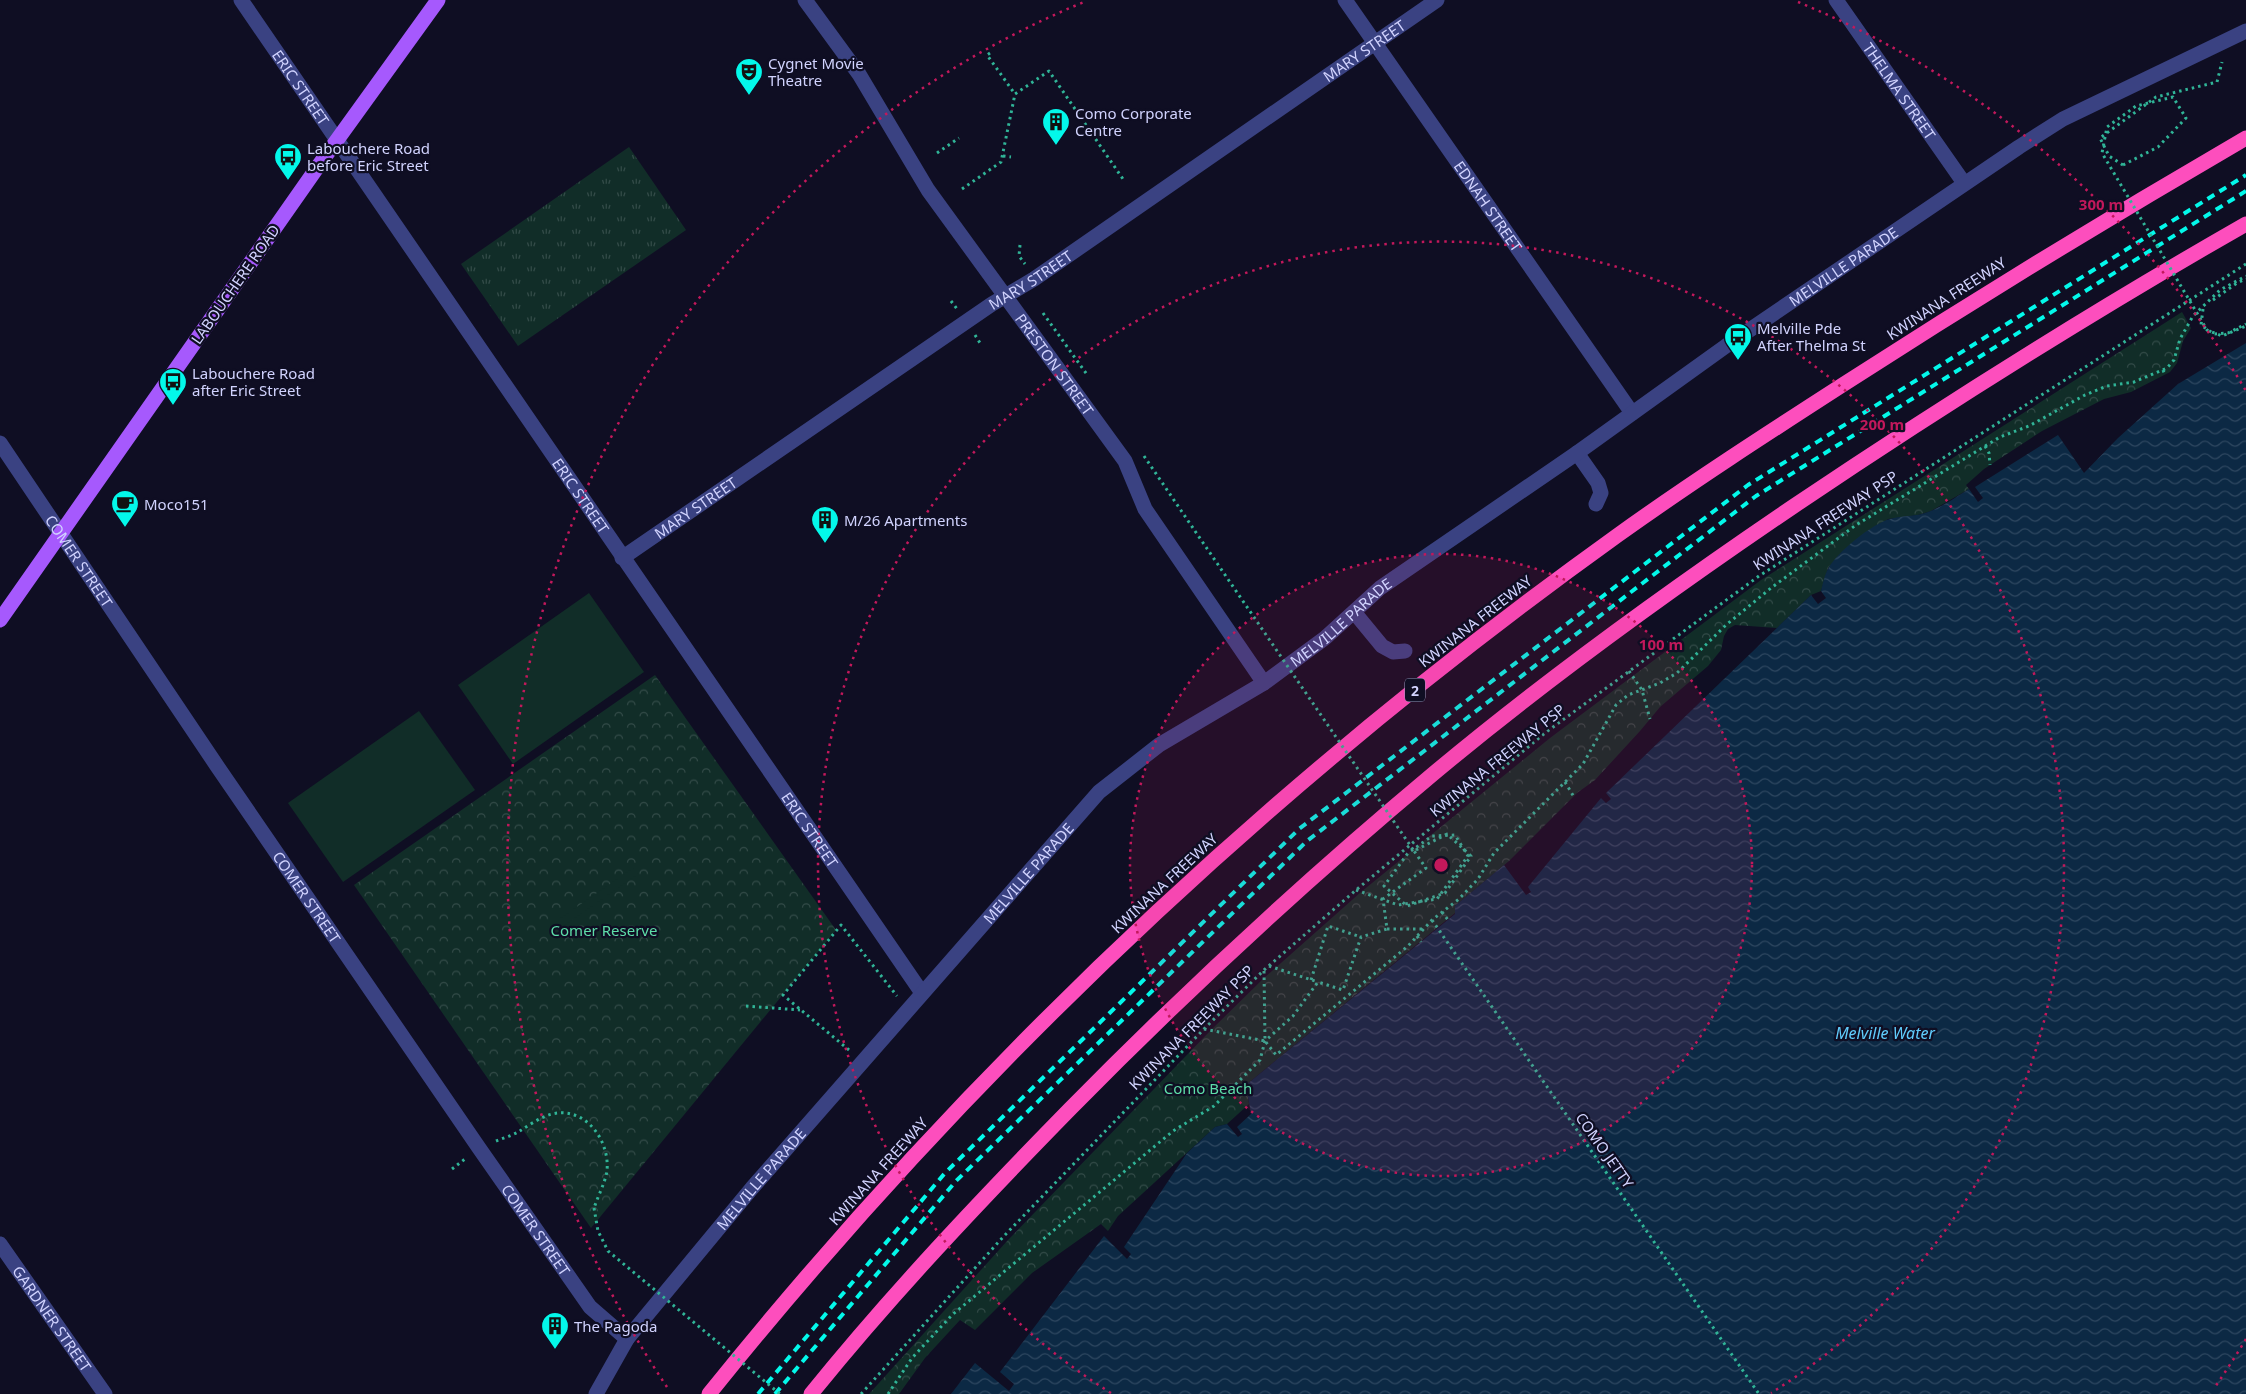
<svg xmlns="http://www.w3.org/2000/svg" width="2246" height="1394" font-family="'Noto Sans',sans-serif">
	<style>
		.grass { fill: url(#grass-tufts) }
		.forest { fill: url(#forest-crowns) }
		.pitch { fill: #112d28 }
		.water { fill: url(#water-waves) }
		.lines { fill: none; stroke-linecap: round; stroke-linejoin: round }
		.path { stroke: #30b497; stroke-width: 3; stroke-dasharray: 2.5 4; stroke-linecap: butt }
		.minor { stroke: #3a4282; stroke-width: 15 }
		.major { stroke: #a659fd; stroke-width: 15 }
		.highway { stroke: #fd4ebd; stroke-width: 15 }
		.rail { stroke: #03f8ea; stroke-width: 4; stroke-dasharray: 8 6; stroke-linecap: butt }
		.path-bridge { stroke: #30b497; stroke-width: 3; stroke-dasharray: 2.5 4; stroke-linecap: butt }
		.ring { fill: none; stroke: #c2185b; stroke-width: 2.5; stroke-dasharray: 2.5 5 }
		.labels { text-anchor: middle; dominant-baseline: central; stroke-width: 4.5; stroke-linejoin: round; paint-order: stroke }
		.shield { fill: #0f0e23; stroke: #9798bc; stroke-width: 1 }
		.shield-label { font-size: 14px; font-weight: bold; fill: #d1d3fe }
		.street-label { font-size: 15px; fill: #d1d3fe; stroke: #0f0e23 }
		.poi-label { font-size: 15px; fill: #d1d3fe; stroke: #0f0e23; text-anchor: start }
		.park-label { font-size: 15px; fill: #5edea9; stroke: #0f0e23 }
		.water-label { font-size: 16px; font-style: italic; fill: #60cdfd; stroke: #0f0e23 }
		.centre { fill: #c2185b; stroke: #0f0e23; stroke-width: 2.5 }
		.ring-label { font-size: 15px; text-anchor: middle; font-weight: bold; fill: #c2185b; stroke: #0f0e23; stroke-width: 4.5; stroke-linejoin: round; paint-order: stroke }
	</style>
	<defs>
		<pattern id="grass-tufts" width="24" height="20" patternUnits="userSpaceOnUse" patternTransform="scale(1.25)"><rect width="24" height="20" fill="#112d28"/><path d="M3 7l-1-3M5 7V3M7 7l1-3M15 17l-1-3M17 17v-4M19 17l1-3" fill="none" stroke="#334b48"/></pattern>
		<pattern id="forest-crowns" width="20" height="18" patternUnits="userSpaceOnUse" patternTransform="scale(1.25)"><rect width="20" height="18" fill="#112d28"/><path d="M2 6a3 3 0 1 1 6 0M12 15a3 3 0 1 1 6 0" fill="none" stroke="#334b48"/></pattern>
		<pattern id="water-waves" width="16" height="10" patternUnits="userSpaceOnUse" patternTransform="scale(1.25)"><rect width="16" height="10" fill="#0c2944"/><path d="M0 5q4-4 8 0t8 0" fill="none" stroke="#2e4760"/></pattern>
	</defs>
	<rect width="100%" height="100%" fill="#0f0e23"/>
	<polygon class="grass" points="629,147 686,230 518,346 461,264"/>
	<g class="forest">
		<polygon points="2182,312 2191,328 2183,341 2177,363 2170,372 2131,392 2104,399 2042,431 1984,469 1966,485 1969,489 1931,511 1918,515 1888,519 1843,551 1828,568 1821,591 1811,595 1777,628 1735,625 1728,629 1724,636 1721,650 1708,666 1660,707 1640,731 1595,780 1577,793 1509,861 1455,906 1455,913 1246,1085 1249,1104 1227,1124 1215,1127 1118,1216 1108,1231 1101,1224 1032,1273 975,1330 960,1320 925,1358 899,1394 869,1394 1008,1240 1211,1030 1264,978 1361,892 1550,738 1761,580"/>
		<polygon points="655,675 836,930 591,1228 354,885"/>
	</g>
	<g class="pitch">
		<polygon points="589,593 644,672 513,764 458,685"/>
		<polygon points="419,711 475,790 343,882 288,803"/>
		<polygon points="633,868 638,874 562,927 558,920"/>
	</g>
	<path class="water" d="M2246,343v1051h-1295l24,-31 34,28 5,-7 -14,-12 104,-136 23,23 4,-5 -7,-7 63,-94 28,-26 12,-3 11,13 4,-3 -5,-7 14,-13 -5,-29 209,-171v-8l49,-41 22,30 5,-3 -3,-5 73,-89 5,5 5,-4 -5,-6 205,-198 7,9 8,-6 -5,-7c2,-7 3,-15 7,-22 8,-16 45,-46 62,-50 13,-4 26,-2 38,-7 14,-5 28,-15 41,-23l9,13 5,-4 -8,-11 83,-52 26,38 34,-35 60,-54z"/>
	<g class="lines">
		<g class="path">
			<polyline points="990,53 987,55 1015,94"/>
			<polyline points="937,153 959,138"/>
			<polyline points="1003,156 1011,157"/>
			<polyline points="2123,165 2109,156 2100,138 2156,97 2217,82 2222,62"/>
			<polyline points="962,189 1001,162 1015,94 1049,71 1125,182"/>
			<polyline points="1020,245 1019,256 1025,264"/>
			<polyline points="2213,300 2237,283 2246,279"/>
			<polyline points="951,301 957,309"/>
			<polyline points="2203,309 2201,325 2214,334 2228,333 2246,324"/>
			<polyline points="1043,313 1088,376"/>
			<polyline points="975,335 980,343"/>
			<polyline points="2163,370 2165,375"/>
			<polyline points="1985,446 1989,453 1990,465"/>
			<polyline points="1144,456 1195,531"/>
			<polyline points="1629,671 1642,690 1650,719"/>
			<polyline points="1565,782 1574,797"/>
			<polyline points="1356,890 1398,905 1437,899 1468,856 1455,835 1432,836 1408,853"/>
			<polyline points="1442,912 1448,920"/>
			<polyline points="1432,920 1759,1394"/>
			<polyline points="1387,929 1424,929"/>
			<polyline points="1417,936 1421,942"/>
			<polyline points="1269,966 1318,982"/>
			<polyline points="1264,971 1265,1041 1276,1055 1408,946 1432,920 1459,899 1478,879 1494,853 1583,764 1616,705 1628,695 1660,683 1677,673 1726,625 1771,588 1856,525 2000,437 2029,426 2085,395 2107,386 2134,382 2167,368 2174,360 2180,339 2193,316 2220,290 2246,276"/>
			<polyline points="1311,980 1328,926 1361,937"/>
			<polyline points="746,1006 800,1010"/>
			<polyline points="1204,1029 1265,1041"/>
			<polyline points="849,1050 783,995 841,925 897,996"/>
			<path d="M496,1141c7,-3 15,-5 22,-9 10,-6 22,-15 34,-18 33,-8 58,26 55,57 -2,12 -9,25 -13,37"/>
			<polyline points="452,1169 465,1159"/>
			<polyline points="861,1394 1004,1236 1204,1029 1264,970 1356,890 1545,733 1759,576 2246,264"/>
			<polyline points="888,1394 912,1358 952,1315 1173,1131 1214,1106 1260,1060 1265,1041 1293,1016 1318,982 1343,990 1361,937 1387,929 1383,899 1426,868 1414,851"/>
		</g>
		<g class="minor">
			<path id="s1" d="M241,0l681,993"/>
			<path id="s2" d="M805,0l54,74 69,116 197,271 20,48 119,174"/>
			<path id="s3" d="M1345,0l287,413"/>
			<path id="s4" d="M1836,0l128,183"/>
			<path id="s5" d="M0,443l217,323 262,382 111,159 37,32"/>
			<polyline points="1577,453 1598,483 1601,493 1596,504"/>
			<path id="s6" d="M622,558l370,-254 42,-25 403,-279"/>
			<polyline points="1354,612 1382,646 1393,652 1405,651"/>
			<path id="s7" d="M0,1244l105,150"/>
			<path id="s8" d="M596,1394l31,-55 125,-151 347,-396 60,-47 105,-62 61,-45 55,-50 197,-135 149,-107 293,-199 44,-28 183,-88"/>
		</g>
		<polyline class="major" points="0,620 319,165 438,0"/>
		<g class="highway">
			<path d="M709,1394c262,-326 569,-615 909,-859 74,-53 150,-102 226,-151 132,-85 266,-167 402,-246"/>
			<path d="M811,1394c80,-99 168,-192 258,-284 117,-119 236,-229 364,-336 115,-96 237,-184 361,-268 147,-99 298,-194 452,-282"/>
		</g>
		<g class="rail">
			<polyline points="758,1394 945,1173 1299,829 1748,485 2246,175"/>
			<polyline points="775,1394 956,1181 1307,841 1756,496 2246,191"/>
		</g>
		<g class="path-bridge">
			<polyline points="2123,165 2158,147 2186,118 2173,97 2136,106 2107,127 2102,153 2207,330 2222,336 2246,326"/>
			<polyline points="1195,531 1414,851 1447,834 1471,856 1445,893 1407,906 1384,886 1408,853"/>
			<polyline points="594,1208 598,1231 608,1251 780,1394"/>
		</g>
	</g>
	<circle cx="1441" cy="865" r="311" fill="#c2185b" fill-opacity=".12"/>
	<g class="ring">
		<circle cx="1441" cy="865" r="311"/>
		<path d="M1111 1393A623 623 0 1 1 1771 1393"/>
		<path d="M2246 1339A934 934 0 0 1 2215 1387M667 1387A934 934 0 0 1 1084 2M1798 2A934 934 0 0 1 2246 391"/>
	</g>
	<defs>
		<symbol id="theatre-pin" viewBox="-11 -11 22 30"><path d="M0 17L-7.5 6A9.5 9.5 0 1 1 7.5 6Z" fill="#03f8ea" stroke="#0f0e23"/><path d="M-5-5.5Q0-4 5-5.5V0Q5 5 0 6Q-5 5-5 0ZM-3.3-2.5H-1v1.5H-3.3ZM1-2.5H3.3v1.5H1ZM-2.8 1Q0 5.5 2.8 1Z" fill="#111"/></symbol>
		<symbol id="building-pin" viewBox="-11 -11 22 30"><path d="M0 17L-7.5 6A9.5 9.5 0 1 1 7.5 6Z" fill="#03f8ea" stroke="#0f0e23"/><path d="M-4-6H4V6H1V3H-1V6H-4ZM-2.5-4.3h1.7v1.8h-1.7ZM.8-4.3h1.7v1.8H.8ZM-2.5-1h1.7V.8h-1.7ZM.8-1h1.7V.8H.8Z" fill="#111"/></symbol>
		<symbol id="bus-pin" viewBox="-11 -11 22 30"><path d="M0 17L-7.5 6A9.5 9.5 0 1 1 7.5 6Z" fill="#03f8ea" stroke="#0f0e23"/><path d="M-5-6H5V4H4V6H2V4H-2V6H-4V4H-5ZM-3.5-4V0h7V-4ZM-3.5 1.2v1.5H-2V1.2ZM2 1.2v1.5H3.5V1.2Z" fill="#111"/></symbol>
		<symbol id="cafe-pin" viewBox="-11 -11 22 30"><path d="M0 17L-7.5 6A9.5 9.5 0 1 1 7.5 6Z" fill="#03f8ea" stroke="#0f0e23"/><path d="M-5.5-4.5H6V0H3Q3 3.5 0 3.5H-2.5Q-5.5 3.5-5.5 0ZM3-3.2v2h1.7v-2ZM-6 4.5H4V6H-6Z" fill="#111"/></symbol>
	</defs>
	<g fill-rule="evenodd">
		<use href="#theatre-pin" x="733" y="56" width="32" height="43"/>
		<use href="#building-pin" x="1040" y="106" width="32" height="43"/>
		<use href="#bus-pin" x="272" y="141" width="32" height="43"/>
		<use href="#bus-pin" x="1722" y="321" width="32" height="43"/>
		<use href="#bus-pin" x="157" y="366" width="32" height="43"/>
		<use href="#cafe-pin" x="109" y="488" width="32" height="43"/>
		<use href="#building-pin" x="809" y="504" width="32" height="43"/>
		<use href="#building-pin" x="539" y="1310" width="32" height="43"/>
	</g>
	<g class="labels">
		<rect class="shield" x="1405" y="678.5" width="20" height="23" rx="4"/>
		<g class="shield-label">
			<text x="1415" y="690">2</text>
		</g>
		<g class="street-label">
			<text stroke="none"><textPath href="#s6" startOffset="899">MARY STREET</textPath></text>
			<text stroke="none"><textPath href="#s1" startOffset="106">ERIC STREET</textPath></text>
			<text stroke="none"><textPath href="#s4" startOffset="111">THELMA STREET</textPath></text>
			<text stroke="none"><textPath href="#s3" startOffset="251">EDNAH STREET</textPath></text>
			<text stroke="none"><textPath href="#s8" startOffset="1698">MELVILLE PARADE</textPath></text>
			<text stroke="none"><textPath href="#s6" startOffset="494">MARY STREET</textPath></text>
			<text transform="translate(235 284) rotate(-55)">LABOUCHERE ROAD</text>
			<text transform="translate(1946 298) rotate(-33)">KWINANA FREEWAY</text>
			<text stroke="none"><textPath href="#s2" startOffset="442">PRESTON STREET</textPath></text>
			<text stroke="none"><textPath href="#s1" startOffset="601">ERIC STREET</textPath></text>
			<text stroke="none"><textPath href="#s6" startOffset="89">MARY STREET</textPath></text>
			<text transform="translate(1825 520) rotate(-33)">KWINANA FREEWAY PSP</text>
			<text stroke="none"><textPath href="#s5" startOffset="142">COMER STREET</textPath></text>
			<text transform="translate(1475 621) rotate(-38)">KWINANA FREEWAY</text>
			<text stroke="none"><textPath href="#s8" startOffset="1082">MELVILLE PARADE</textPath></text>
			<text transform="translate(1497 760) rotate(-39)">KWINANA FREEWAY PSP</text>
			<text stroke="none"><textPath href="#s1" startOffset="1006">ERIC STREET</textPath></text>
			<text stroke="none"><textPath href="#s8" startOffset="678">MELVILLE PARADE</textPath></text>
			<text transform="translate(1164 883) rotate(-43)">KWINANA FREEWAY</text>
			<text stroke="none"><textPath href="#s5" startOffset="548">COMER STREET</textPath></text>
			<text transform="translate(1191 1027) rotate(-45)">KWINANA FREEWAY PSP</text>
			<text transform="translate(1605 1150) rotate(55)">COMO JETTY</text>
			<text transform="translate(878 1171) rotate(-48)">KWINANA FREEWAY</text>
			<text stroke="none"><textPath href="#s8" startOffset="272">MELVILLE PARADE</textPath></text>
			<text stroke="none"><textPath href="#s5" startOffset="952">COMER STREET</textPath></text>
			<text stroke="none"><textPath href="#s7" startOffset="91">GARDNER STREET</textPath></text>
		</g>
		<g class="poi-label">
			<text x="768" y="63">Cygnet Movie<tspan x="768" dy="17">Theatre</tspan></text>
			<text x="1075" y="113">Como Corporate<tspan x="1075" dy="17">Centre</tspan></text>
			<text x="307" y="148">Labouchere Road<tspan x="307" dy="17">before Eric Street</tspan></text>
			<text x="1757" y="328">Melville Pde<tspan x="1757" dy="17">After Thelma St</tspan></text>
			<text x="192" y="373">Labouchere Road<tspan x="192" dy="17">after Eric Street</tspan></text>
			<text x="144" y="504">Moco151</text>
			<text x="844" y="520">M/26 Apartments</text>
			<text x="574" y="1326">The Pagoda</text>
		</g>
		<g class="park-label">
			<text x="604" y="930">Comer Reserve</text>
			<text x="1208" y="1088">Como Beach</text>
		</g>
		<g class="water-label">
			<text x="1885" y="1033">Melville Water</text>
		</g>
	</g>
	<circle cx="1441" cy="865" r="8" class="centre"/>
	<g class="ring-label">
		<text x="2101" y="210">300 m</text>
		<text x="1882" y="430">200 m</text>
		<text x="1661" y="650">100 m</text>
	</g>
</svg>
